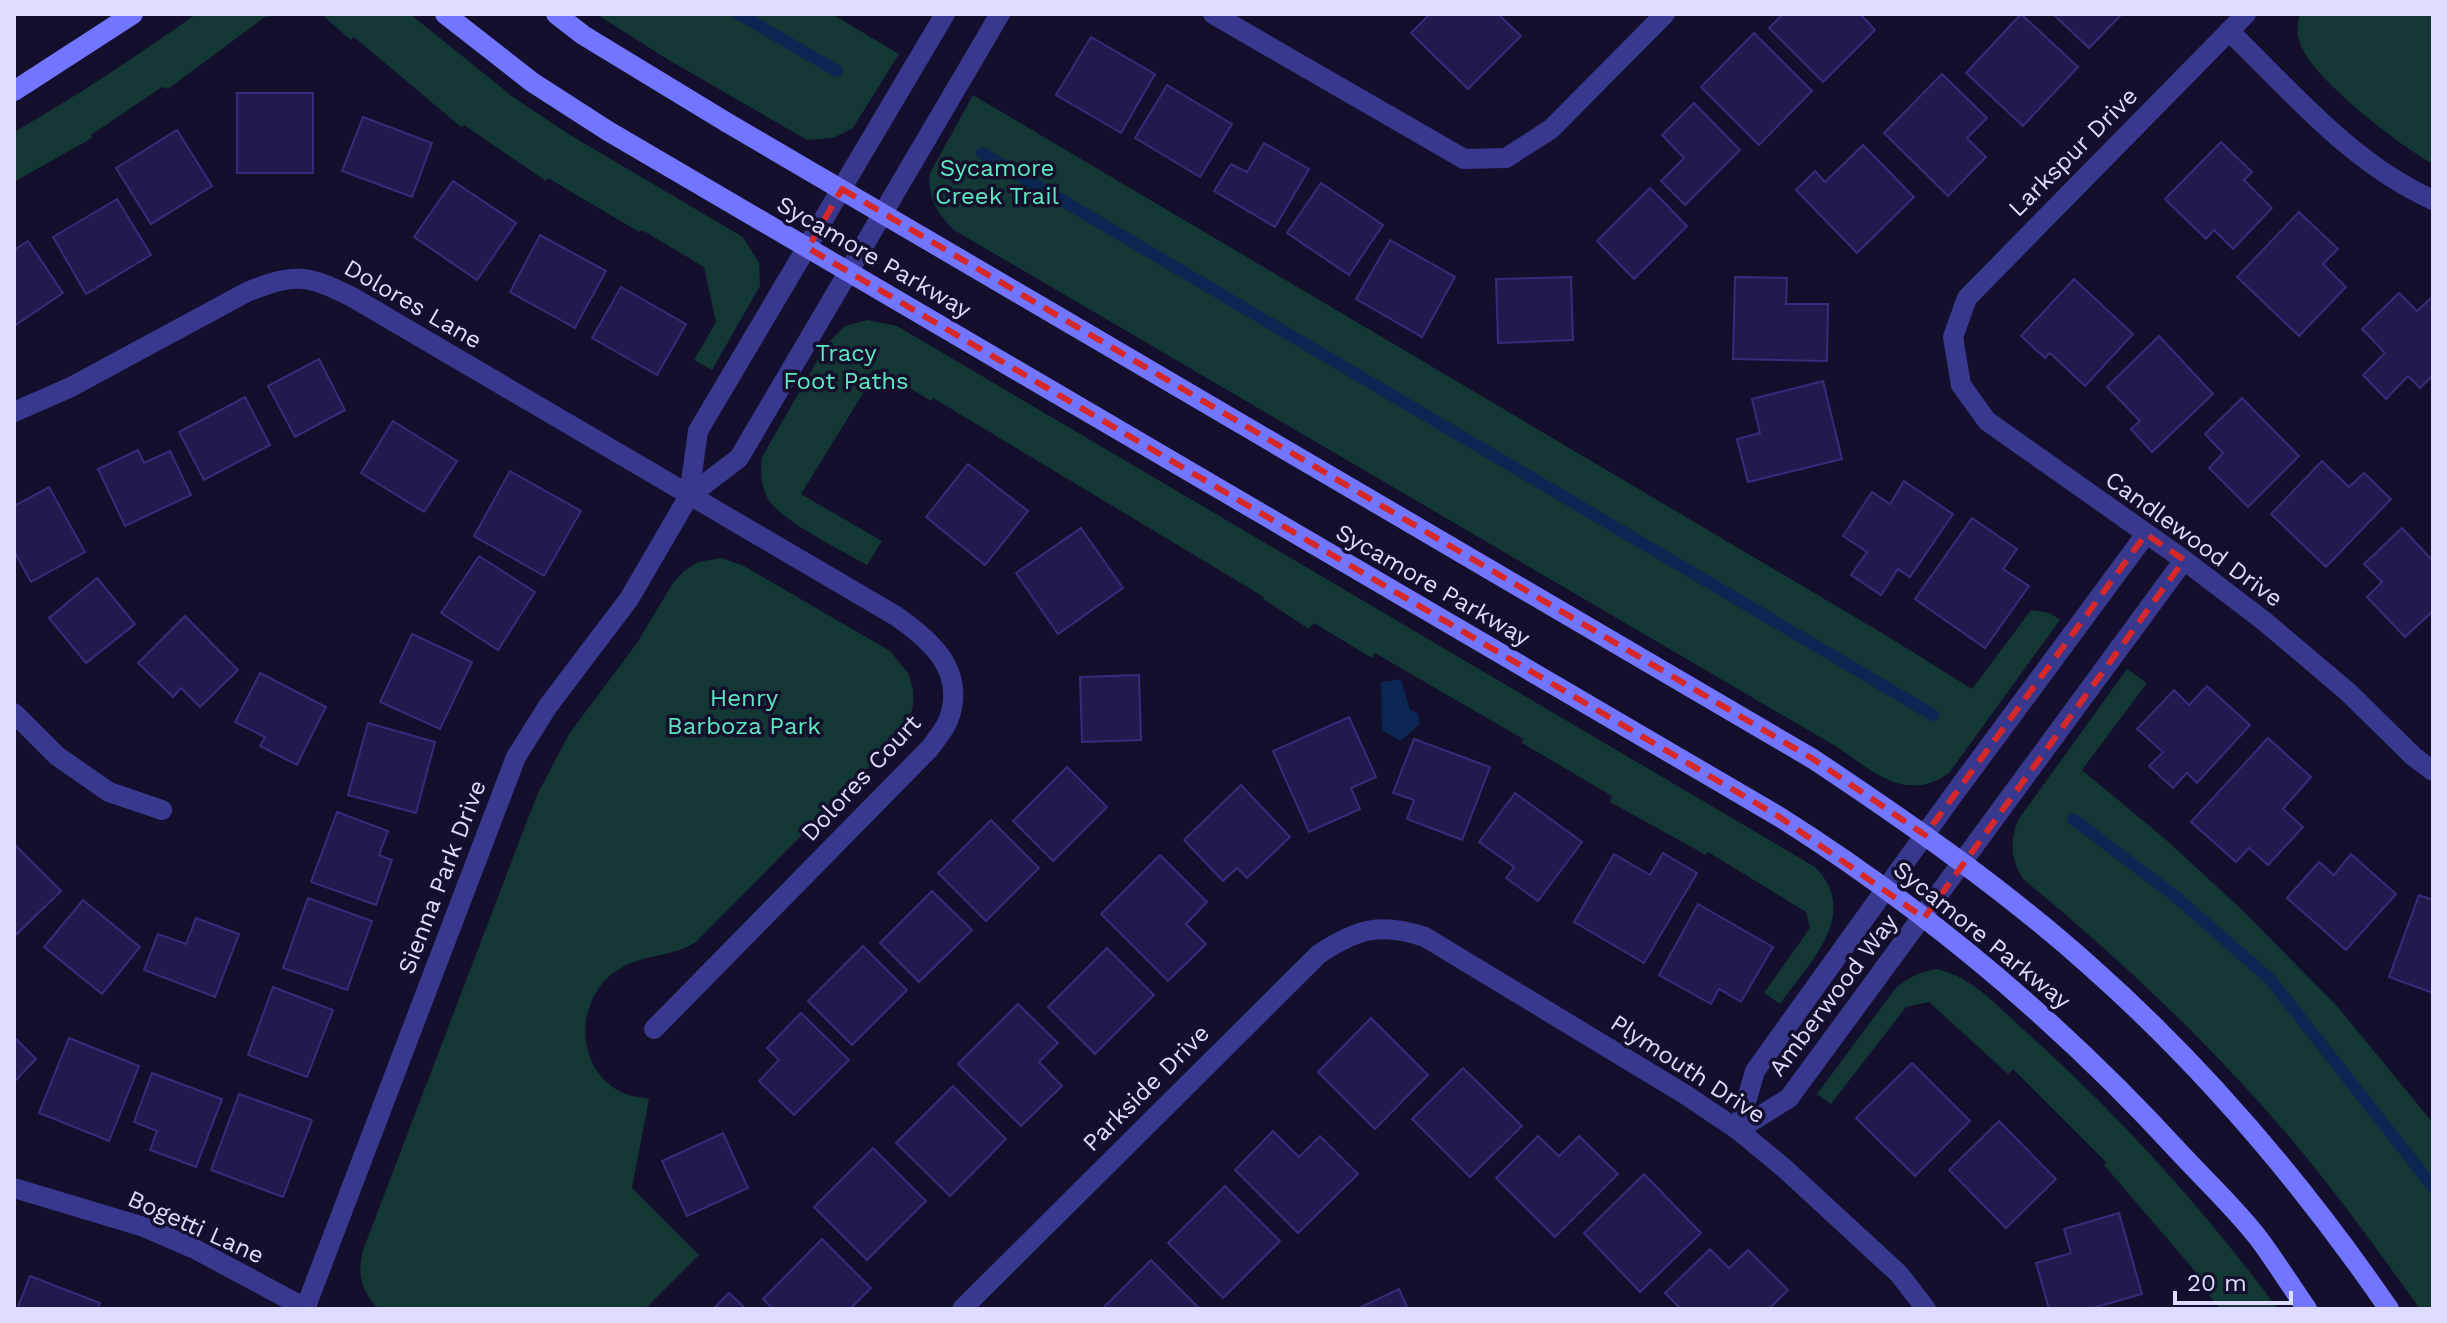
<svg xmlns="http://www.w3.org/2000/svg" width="2447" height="1323" font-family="'Work Sans',sans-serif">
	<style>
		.green { fill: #123734 }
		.water { fill: #092752 }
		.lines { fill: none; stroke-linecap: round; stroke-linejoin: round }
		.stream { stroke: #092752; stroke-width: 12 }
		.building { fill: #221a4f; stroke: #372b7c; stroke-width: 2 }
		.street { stroke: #38398e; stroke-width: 20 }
		.secondary { stroke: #7275ff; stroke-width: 20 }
		.marked { fill: none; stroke: #d62828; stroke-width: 6; stroke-dasharray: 16 10; stroke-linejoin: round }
		.labels { text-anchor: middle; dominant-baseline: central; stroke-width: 7; stroke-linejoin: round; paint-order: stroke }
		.street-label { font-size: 24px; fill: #dddbff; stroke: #130f2c }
		.park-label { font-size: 24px; fill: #5ee8bf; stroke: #130f2c }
	</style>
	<rect width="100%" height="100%" fill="#130f2c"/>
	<g class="green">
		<path d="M196,14h95l-26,3 -97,72 -6,-2 -71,48 1,3 -78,44v-50c63,-36 123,-76 182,-118z"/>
		<polygon points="321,14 410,14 513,97 570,135 743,237 759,263 760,286 712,370 694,360 716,322 704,267 642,230 639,232 548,178 546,181 464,125 461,127 354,37 351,40"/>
		<polygon points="596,14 832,14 899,54 853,128 833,138 807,140 667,59"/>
		<path d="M2300,14h133v150c-34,-19 -113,-80 -130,-114 -6,-11 -7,-24 -3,-36z"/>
		<path d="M973,95l914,541 85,53 59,-79 19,3 10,7 -111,153c-42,31 -77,-2 -112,-26l-883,-517c-17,-17 -27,-33 -24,-57z"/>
		<path d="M868,320l29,6 918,541c47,47 -7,97 -35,137l-16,-11 46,-65 -4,-16 -98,-60 -2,3 -96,-53 2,-6 -90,-53 1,-4 -148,-86 -3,5 -58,-35 -5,6 -46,-30 1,-2 -331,-199 -2,3 -53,-32 -77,125 81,47 -15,24c-24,-14 -86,-44 -99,-66 -7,-13 -8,-27 -6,-42l64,-112 19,-19z"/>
		<path d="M722,558l22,8 146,85 18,22 5,16v16l-3,12 -8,12 -35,40 -171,173c-23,15 -51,12 -75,26 -45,25 -49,97 -2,123 9,5 20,6 30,8l-17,89 67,67 -54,54h-266c-18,-17 -22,-35 -16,-59l174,-455 32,-61 68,-91 36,-60 11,-12 14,-9z"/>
		<path d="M2127,669l20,14 -65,87 82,68 75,69 98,99 96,117v186h-13c-38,-53 -76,-106 -118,-157 -83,-100 -178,-190 -279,-273 -12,-21 -14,-35 -5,-59z"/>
		<path d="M1937,969c36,8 61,38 88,62 95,85 177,176 253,278h-58l-11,-14 4,-3 -109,-127 2,-3 -93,-93 -5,5 -79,-72 -23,5 -75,97 -14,-10 78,-105c13,-12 25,-17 42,-20z"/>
	</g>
	<polygon class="water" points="1401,679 1410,710 1418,713 1420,724 1400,741 1382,730 1381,682"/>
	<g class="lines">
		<g class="stream">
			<polyline points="739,14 837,71"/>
			<polyline points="982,153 1933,715"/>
			<polyline points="2073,819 2175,896 2270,979 2433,1187"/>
		</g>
	</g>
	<g class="building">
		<polygon points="1430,14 1498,14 1521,36 1468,89 1411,33"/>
		<polygon points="1783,14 1860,14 1875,30 1823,82 1769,28"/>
		<polygon points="2021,14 2078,67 2023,126 1966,73"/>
		<polygon points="2053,14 2122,14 2089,48"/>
		<polygon points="1754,33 1812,91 1759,145 1701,87"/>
		<polygon points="1091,37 1155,74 1121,133 1056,95"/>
		<polygon points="1942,74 1987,118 1967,138 1986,157 1948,196 1884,133"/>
		<polygon points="1167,85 1232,124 1200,177 1135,138"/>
		<rect x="237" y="93" width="76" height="80"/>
		<polygon points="1694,103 1740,150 1685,205 1661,181 1684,158 1662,135"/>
		<polygon points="363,117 432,143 412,197 342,171"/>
		<polygon points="177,130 212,186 151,224 116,168"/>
		<polygon points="2221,142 2252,172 2244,180 2272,208 2233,249 2214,230 2206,239 2165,199"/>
		<polygon points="1264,143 1309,169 1275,227 1214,191 1231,164 1247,172"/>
		<polygon points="1863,145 1914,197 1857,253 1796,190 1815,171 1825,182"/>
		<polygon points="453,181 516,223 477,280 414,237"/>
		<polygon points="1321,183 1383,225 1349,275 1287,233"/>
		<polygon points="1650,188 1687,226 1634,279 1597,241"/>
		<polygon points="117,199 151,255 86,294 53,237"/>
		<polygon points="2299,212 2338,249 2323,264 2346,287 2299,336 2237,277"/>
		<polygon points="540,235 606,271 575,328 510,292"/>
		<polygon points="1390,240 1455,277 1422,337 1356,299"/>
		<polygon points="28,241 63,293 14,326 14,250"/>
		<polygon points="1571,277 1573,340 1498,343 1496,279"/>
		<polygon points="1735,277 1787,278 1786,304 1828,304 1827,361 1733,359"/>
		<polygon points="2074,279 2133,334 2085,386 2050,353 2045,358 2021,336"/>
		<polygon points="621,287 686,324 657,375 592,338"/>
		<polygon points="2399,293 2417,311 2431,298 2433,300 2433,375 2420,388 2408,376 2386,399 2363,375 2385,353 2362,329"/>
		<polygon points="2159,336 2213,394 2152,452 2131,429 2140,421 2107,387"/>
		<polygon points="319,359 345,410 295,437 268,386"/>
		<polygon points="1823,381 1842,459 1748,482 1737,439 1760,433 1752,399"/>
		<polygon points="245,397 270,445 204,480 179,432"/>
		<polygon points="2242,398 2299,456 2248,507 2209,468 2223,453 2205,434"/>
		<polygon points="393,421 457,461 424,512 361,473"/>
		<polygon points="138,450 144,463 170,451 191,495 125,526 98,469"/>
		<polygon points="2322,461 2349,487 2364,473 2391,499 2326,567 2271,514"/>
		<polygon points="968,464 1028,511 985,565 926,517"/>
		<polygon points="510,471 581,511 544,576 474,536"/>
		<polygon points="1904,481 1953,514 1910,577 1898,569 1881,595 1851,575 1867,552 1843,536 1872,492 1890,504"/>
		<polygon points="49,487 85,552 31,582 14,551 14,506"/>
		<polygon points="1972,518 2017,549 2003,569 2029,586 1985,648 1915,599"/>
		<polygon points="1081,528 1123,588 1058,634 1016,573"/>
		<polygon points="2402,528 2433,561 2433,611 2405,637 2367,597 2382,582 2364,564"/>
		<polygon points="479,556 535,592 498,650 441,613"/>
		<polygon points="97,578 135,624 86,663 49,618"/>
		<polygon points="185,616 238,670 200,707 181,688 173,697 138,663"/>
		<polygon points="412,634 472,662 440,729 380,702"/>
		<polygon points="260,673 326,707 297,765 260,746 265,737 235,722"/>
		<polygon points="1139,675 1141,740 1082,742 1080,677"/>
		<polygon points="2207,686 2250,725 2197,783 2187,773 2173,788 2149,766 2163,752 2137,729 2174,690 2189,705"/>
		<polygon points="1349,717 1376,777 1351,788 1360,809 1309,832 1273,751"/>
		<polygon points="368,723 435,742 416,813 348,795"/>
		<polygon points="2268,738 2311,777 2283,809 2303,827 2268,865 2249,848 2236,862 2191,822"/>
		<polygon points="1414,739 1490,767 1462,840 1407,819 1414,800 1393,793"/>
		<polygon points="1067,767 1107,807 1053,861 1013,821"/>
		<polygon points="1241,785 1290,837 1247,878 1237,868 1223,881 1184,840"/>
		<polygon points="1515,793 1582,842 1538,901 1506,878 1514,867 1479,842"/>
		<polygon points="337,812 388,831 379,855 392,860 376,905 311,882"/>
		<polygon points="991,820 1039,868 986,921 938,873"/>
		<polygon points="14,844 61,891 17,934 14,931"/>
		<polygon points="1663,853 1697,873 1644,963 1574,922 1614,854 1650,875"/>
		<polygon points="2351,854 2396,894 2346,950 2287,898 2319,862 2334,875"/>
		<polygon points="1160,855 1207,902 1186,924 1206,944 1168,981 1101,914"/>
		<polygon points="932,891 972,930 919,982 880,943"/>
		<polygon points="2419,895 2433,900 2433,993 2389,977"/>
		<polygon points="308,898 372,921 347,990 283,968"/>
		<polygon points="83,900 140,947 102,994 44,947"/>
		<polygon points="1698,904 1773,947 1741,1002 1719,989 1711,1004 1659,975"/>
		<polygon points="196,918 239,934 215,997 144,970 158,934 186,944"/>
		<polygon points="863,946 907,990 852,1045 808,1001"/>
		<polygon points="1107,948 1154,995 1095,1054 1048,1007"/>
		<polygon points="273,987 333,1010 307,1077 248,1055"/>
		<polygon points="1018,1004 1058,1043 1039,1062 1062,1086 1021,1126 958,1064"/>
		<polygon points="801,1013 849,1060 794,1115 759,1081 779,1060 767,1048"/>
		<polygon points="1371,1018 1428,1075 1375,1129 1318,1072"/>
		<polygon points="14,1037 36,1059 14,1082"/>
		<polygon points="69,1038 139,1066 109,1141 39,1113"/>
		<polygon points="1912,1063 1970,1121 1915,1176 1856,1118"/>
		<polygon points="1463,1068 1522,1126 1470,1177 1412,1119"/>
		<polygon points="152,1073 222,1099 196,1167 150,1150 157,1131 134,1122"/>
		<polygon points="953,1086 1006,1139 950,1196 896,1143"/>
		<polygon points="239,1094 312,1120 283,1197 211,1170"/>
		<polygon points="1999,1121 2056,1179 2006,1228 1949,1170"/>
		<polygon points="1273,1131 1299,1157 1320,1136 1358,1174 1298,1233 1235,1170"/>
		<polygon points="723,1133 748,1188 687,1216 662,1161"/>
		<polygon points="1538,1136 1559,1156 1579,1136 1618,1174 1555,1237 1496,1178"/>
		<polygon points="873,1148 926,1201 867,1260 814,1207"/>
		<polygon points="1644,1174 1701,1233 1640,1292 1584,1233"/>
		<polygon points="1225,1186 1280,1241 1223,1298 1168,1243"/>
		<polygon points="2119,1213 2142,1294 2089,1309 2049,1309 2036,1263 2071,1253 2064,1229"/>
		<polygon points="822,1239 871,1288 850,1309 773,1309 763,1299"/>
		<polygon points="1710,1249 1729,1268 1748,1250 1788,1290 1769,1309 1681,1309 1665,1293"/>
		<polygon points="1151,1260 1200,1309 1102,1309"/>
		<polygon points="30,1276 100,1303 97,1309 17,1309"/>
		<polygon points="1399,1289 1408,1309 1357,1309"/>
		<polygon points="729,1293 746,1309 713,1309"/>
	</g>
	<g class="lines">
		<g class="street">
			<polyline points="1213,14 1464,159 1506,158 1551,129 1665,14"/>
			<polyline points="2246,14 1967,298 1953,337 1961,385 1987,421 2184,560 2264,621 2348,692 2413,756 2433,771"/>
			<path d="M2229,31c62,60 123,133 204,169"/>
			<path d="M14,412l57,-25 176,-95c48,-19 59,-18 105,5l544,319c36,25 71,56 52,105 -4,9 -12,19 -18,27l-276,281"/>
			<polyline points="689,496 739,458 1000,14"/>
			<polyline points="14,713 57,756 109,792 162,810"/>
			<polyline points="1738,1130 1789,1098 2184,560"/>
			<polyline points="1738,1130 1755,1071 1954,794 2146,534"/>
			<polyline points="14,1188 144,1227 195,1249 307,1309"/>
			<polyline points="305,1309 516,757 548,706 629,599 689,496 698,431 945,14"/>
			<path d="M962,1309l357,-355c38,-25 61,-32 106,-17l261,158 52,35 46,38 115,106 27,35"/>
		</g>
		<g class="secondary">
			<path d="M445,14l87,68 76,49 1170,685c149,94 284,208 403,338 26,28 55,55 78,85 17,23 32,47 48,70"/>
			<path d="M556,14l27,21 143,87 1087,637c96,64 191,130 277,207 114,101 213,218 299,343"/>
			<polyline points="14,91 133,14"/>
		</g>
	</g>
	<path class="marked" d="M842,189l971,570 112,76 221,-301 38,26 -260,358 -146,-102 -970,-568z"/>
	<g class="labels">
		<g class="street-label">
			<text transform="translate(2073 152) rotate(-45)">Larkspur Drive</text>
			<text transform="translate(874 257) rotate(30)">Sycamore Parkway</text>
			<text transform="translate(413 304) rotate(30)">Dolores Lane</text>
			<text transform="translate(2194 539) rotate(36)">Candlewood Drive</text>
			<text transform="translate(1433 585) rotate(30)">Sycamore Parkway</text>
			<text transform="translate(861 778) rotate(-47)">Dolores Court</text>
			<text transform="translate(442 877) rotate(-69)">Sienna Park Drive</text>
			<text transform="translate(1982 935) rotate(39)">Sycamore Parkway</text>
			<text transform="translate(1833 995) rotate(-53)">Amberwood Way</text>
			<text transform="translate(1688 1069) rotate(33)">Plymouth Drive</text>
			<text transform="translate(1146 1088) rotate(-45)">Parkside Drive</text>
			<text transform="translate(196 1227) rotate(24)">Bogetti Lane</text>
		</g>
		<g class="park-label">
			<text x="997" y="168">Sycamore<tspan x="997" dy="28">Creek Trail</tspan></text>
			<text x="846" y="353">Tracy<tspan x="846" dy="28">Foot Paths</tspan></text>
			<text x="744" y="698">Henry<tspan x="744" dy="28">Barboza Park</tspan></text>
		</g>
	</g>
	<rect width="2447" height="1323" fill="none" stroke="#dddbff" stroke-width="32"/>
	<path d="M2175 1291v12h116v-12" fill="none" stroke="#dddbff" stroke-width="4"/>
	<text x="2187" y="1291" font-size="24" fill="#dddbff" stroke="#130f2c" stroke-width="6" paint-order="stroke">20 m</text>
</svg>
